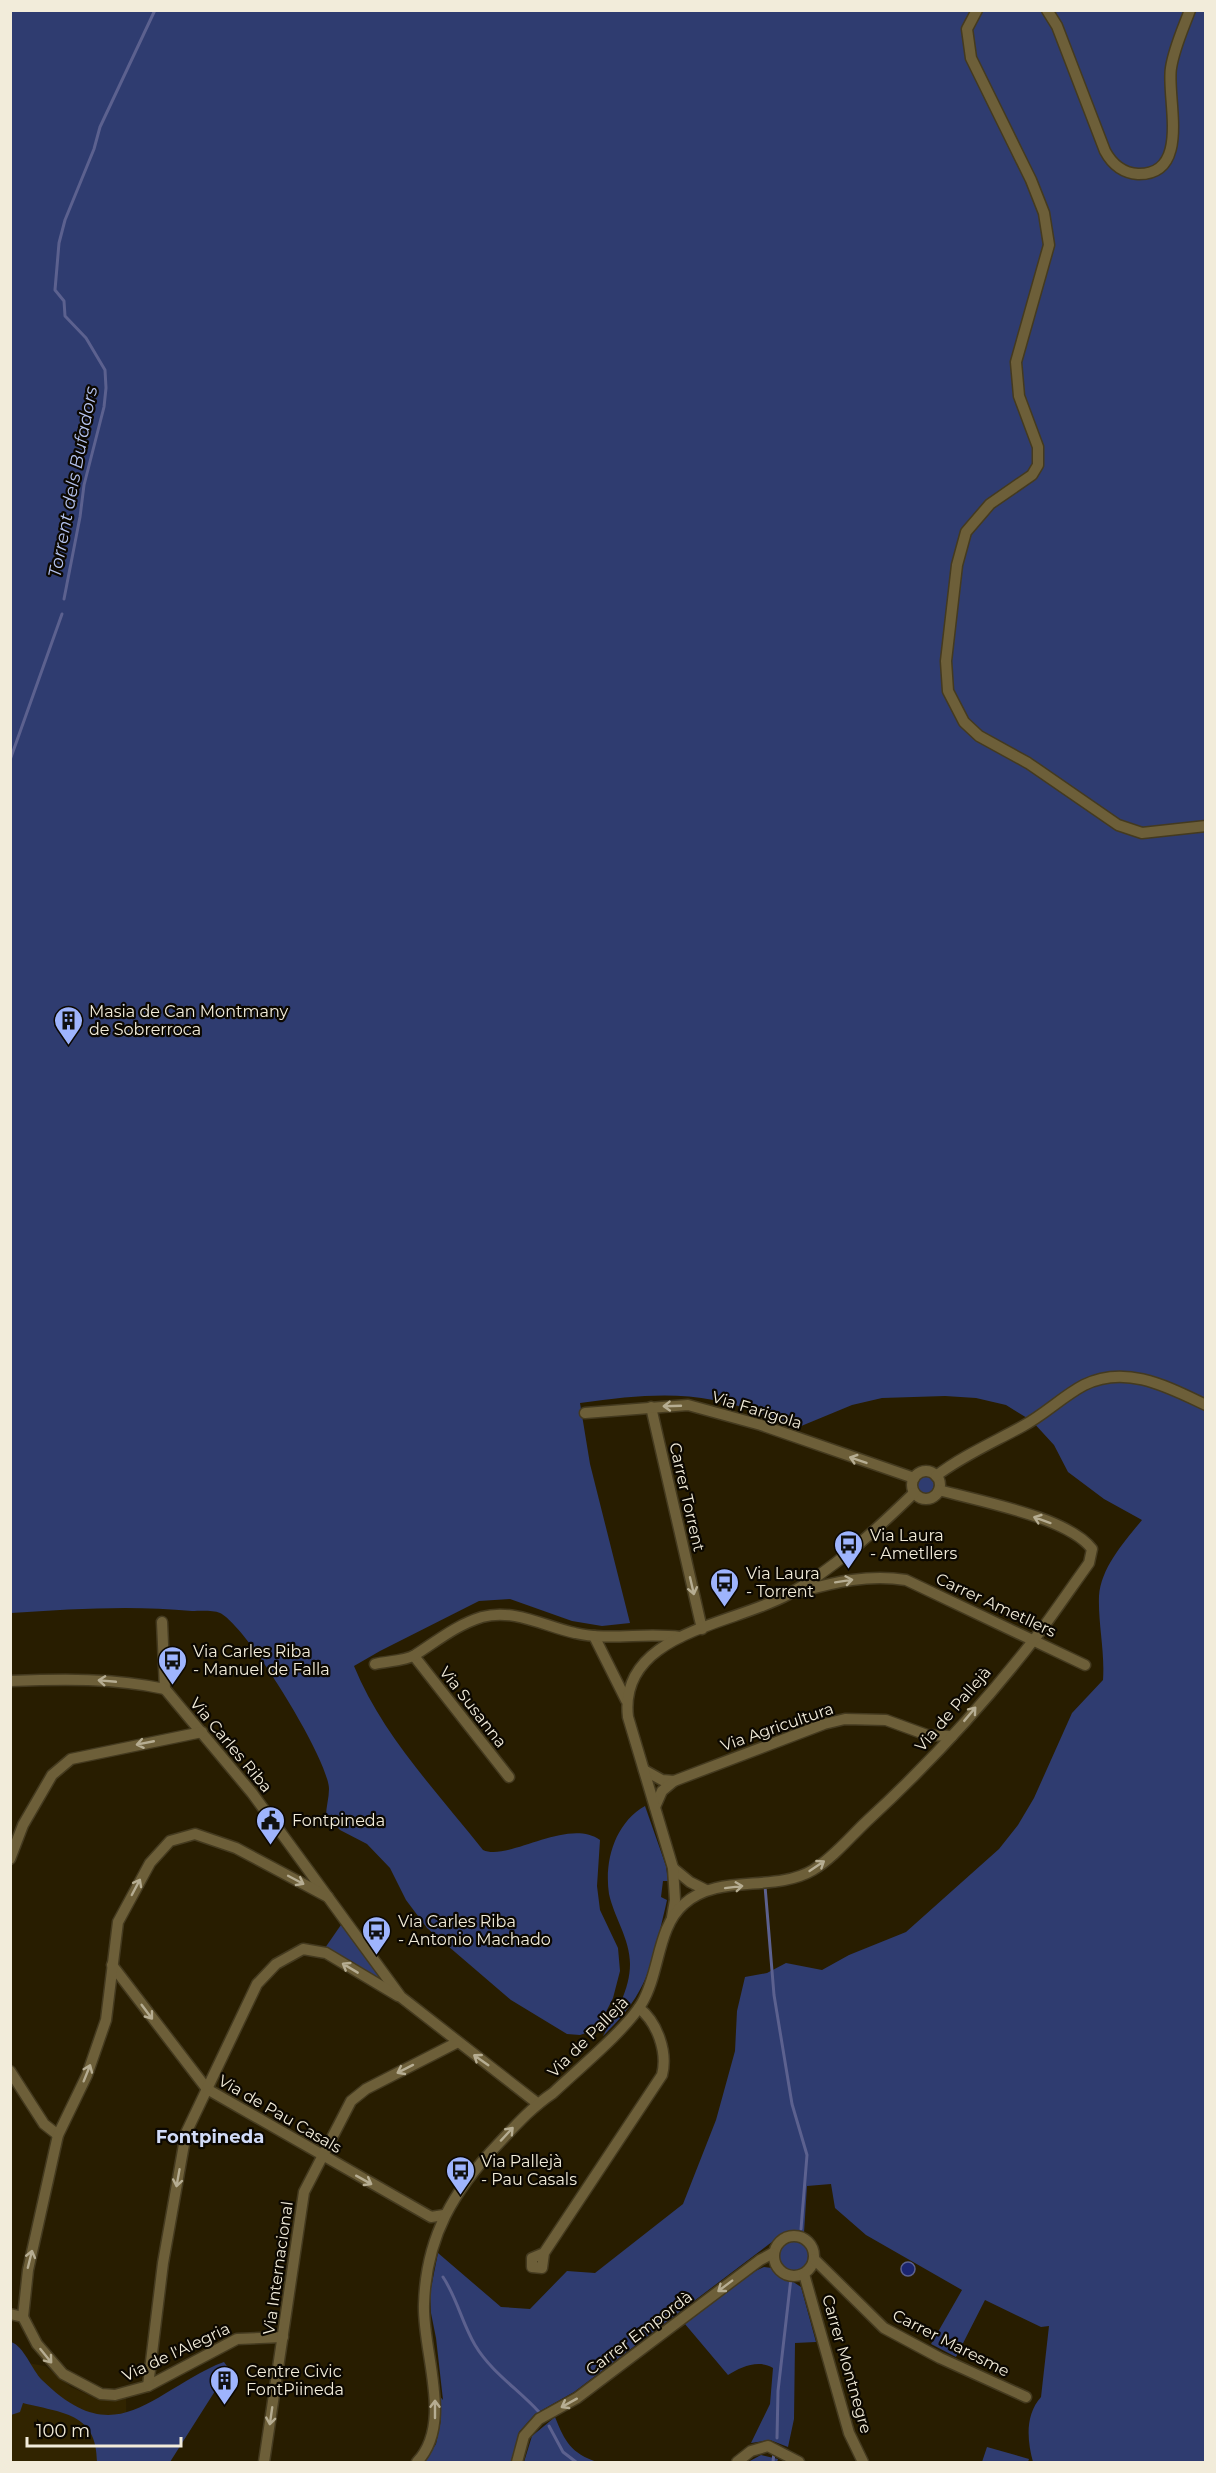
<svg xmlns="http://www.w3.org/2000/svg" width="1216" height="2473" font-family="Montserrat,sans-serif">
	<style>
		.built { fill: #312400 }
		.green { fill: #2f3c70 }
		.water { fill: #1b256f; stroke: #5c618f; stroke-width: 1.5 }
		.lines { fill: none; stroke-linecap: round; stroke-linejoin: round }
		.stream { stroke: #5c618f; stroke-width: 3 }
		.minor-casing { stroke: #443a1f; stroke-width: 13 }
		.minor { stroke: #6d5f39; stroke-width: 10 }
		.oneway { stroke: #b6ad92 }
		.labels { text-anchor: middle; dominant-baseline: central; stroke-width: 4.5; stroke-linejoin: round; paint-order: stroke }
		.poi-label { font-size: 16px; fill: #f2ecda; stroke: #0c0801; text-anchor: start }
		.street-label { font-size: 16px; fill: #f2ecda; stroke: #0c0801 }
		.water-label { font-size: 18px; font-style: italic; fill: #b5c3ef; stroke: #0c0801 }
		.neighbourhood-label { font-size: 18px; font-weight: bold; fill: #d1dbf7; stroke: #0c0801 }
	</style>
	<rect width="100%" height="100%" fill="#281d00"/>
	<polygon class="built" points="10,2360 45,2366 71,2387 93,2397 126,2397 127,2441 99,2462 11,2462"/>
	<g class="green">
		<path d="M11,11h1194v2451h-172c-6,-22 -8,-47 8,-65l8,-71 -8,1 -56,-27 -29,57 -25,-13 31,-54 -96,-55 -31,-27 -4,-24 -24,2 -3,47 -10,-3 -13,5 -207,157 -39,22 -16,18 -7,30h-88l12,-18 5,-24 -3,2 -1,-29 6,7 -7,-62 -5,-25 -1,-20 8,-40 63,54 29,2 37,-38 28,2 88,-69 33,-84 19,-69 2,-40 8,-34 22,-4 19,-10 36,7 27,-15 57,-23 93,-83 19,-24 16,-27 38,-85 31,-33c2,-29 -5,-56 -4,-84 2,-29 26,-55 43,-76l-38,-21 -36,-27 -14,-27 -22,-24 -26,-16 -30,-7 -31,-2 -63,2 -30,7 -58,24c-77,-40 -130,-38 -214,-26l10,61 40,159 -28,3 -30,-5 -62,-22 -31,2 -99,50 -26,15c28,69 84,127 129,184 25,12 84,-33 117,-10l-3,46 3,24 18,38 2,23 -7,27 -12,24 -9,9 -12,4 -13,-1 -56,-34 -84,-72 -21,-28 -16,-32 -23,-24 -27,-14 -14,-14c0,-9 3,-18 3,-27 0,-29 -83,-164 -109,-176 -7,-3 -20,-2 -28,-2 -60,-6 -121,-2 -181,2z"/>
		<circle cx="925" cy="1485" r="9"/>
		<path d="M645,1806l21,60 2,15h-5l-2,16 6,3 -2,9c-14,58 -17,84 -62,127 12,-23 27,-45 27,-72 0,-25 -16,-47 -21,-70 -5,-33 6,-71 36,-88z"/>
		<polygon points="343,1922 383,1977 382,1980 325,1948"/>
		<circle cx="794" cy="2256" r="17"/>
		<path d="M764,2267l8,1 29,19 15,55 -21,1 -1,76 -6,28 -18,-7 -19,3 19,-39 3,-36c-15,-9 -32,-1 -45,7l-43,-51 68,-52z"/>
		<path d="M11,2342c13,4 21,28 31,38 72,71 105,17 174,-15l8,-3 5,7 -59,93h-73c0,-50 -36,-49 -74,-59l-3,9 -9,3z"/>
		<path d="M555,2417c10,25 16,36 42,45h-73l8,-26z"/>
		<polygon points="987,2447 1029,2459 1028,2462 982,2462"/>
		<polygon points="761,2455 778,2459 777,2462 748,2462"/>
	</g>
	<circle class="water" cx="908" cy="2269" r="7"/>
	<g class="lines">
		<g class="stream">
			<polyline points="64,599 80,517 84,485 104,407 106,388 105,370 86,338 65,316 64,301 55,290 59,243 65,220 94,149 100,127 155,10"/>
			<polyline points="10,760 62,614"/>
			<polyline points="765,1886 774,1995 792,2104 807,2155 801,2229"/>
			<path d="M443,2277c14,21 19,46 32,68 16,27 43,44 64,67"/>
			<polyline points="549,2426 563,2452 576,2462"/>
			<polyline points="777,2438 778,2391 791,2278"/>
			<polyline points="773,2462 774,2452"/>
		</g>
		<defs>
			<g id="minor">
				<polyline points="977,10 967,29 971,58 1031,180 1044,213 1049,245 1016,362 1019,396 1038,447 1038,465 1032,475 990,504 966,532 957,565 946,661 948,691 964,722 979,736 1028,763 1118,825 1142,833 1206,826"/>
				<path d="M1047,10l10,16 48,125c7,13 17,22 33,23 54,1 28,-77 33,-106 3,-20 12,-39 19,-58"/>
				<polyline points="651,1407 702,1629"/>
				<polyline points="585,1413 688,1405 761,1425 914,1478"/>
				<circle cx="926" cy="1485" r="14"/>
				<path d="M936,1476c26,-20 58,-34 87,-50 22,-12 40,-30 61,-41 42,-21 84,2 122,20"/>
				<path d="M799,1592c36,-10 70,-18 107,-12l179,85"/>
				<polyline points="162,1622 165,1689 252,1793 401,1997 537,2103"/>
				<polyline points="594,1636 626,1700"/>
				<polyline points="414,1656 509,1777"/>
				<path d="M375,1664c12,-3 30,-3 40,-9 22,-14 41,-30 67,-38 32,-9 64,10 93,16 34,8 71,-1 105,4"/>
				<path d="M10,1681c53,-2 104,-3 155,8"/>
				<polyline points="644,1770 662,1780 674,1781"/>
				<polyline points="655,1807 662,1791 674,1781 824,1724 845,1719 886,1720 927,1735 952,1736"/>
				<polyline points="10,1859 23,1825 52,1775 71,1759 202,1732"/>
				<polyline points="673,1868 690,1882 706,1890"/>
				<path d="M672,1917l3,-17 -2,-32 -45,-151c-10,-85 106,-92 161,-123 45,-25 88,-65 125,-101"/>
				<polyline points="112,1965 207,2089 431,2217 444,2215"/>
				<polyline points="10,2071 44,2124 58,2135"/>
				<circle cx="794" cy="2256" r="20"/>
				<path d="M544,2253l-2,15 -10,-1v-9l12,-5 118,-178c6,-23 -5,-53 -23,-67"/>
				<polyline points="814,2259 884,2328 940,2358 1026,2397"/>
				<polyline points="804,2274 849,2433 863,2462"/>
				<polyline points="10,2314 23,2317 37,2344 63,2374 101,2394 115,2395 148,2386 237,2339 283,2337"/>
				<polyline points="23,2317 28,2270 58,2135 87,2075 106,2020 118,1922 150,1863 170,1841 195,1834 236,1848 328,1897"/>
				<polyline points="148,2386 163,2263 186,2133 257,1984 276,1964 303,1949 326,1953 398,1996"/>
				<polyline points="264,2462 304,2192 351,2101 366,2089 458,2042"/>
				<path d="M417,2462c37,-39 5,-110 7,-158 2,-68 30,-114 75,-161 17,-18 33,-36 54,-50 24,-23 73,-63 89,-90 18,-30 15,-76 42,-99 34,-31 90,-11 129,-34 21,-13 37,-33 54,-49 61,-56 118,-118 169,-184 18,-24 35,-49 53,-74l3,-14c-24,-32 -114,-48 -153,-59"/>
				<polyline points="517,2462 524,2436 539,2419 577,2398 760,2260 773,2253"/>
				<polyline points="737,2462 751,2451 768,2446 799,2462"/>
			</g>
		</defs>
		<use href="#minor" class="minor-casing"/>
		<use href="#minor" class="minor"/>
	</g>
	<defs><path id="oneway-shaft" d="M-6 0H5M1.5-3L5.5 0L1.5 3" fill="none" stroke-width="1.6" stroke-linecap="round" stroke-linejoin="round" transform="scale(1.5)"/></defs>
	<g class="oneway">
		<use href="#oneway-shaft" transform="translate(672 1406) rotate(178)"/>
		<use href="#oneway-shaft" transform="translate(858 1460) rotate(-161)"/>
		<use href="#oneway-shaft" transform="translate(1042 1520) rotate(-160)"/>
		<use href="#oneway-shaft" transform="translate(844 1581) rotate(-9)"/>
		<use href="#oneway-shaft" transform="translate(692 1586) rotate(77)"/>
		<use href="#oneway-shaft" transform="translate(107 1681) rotate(-175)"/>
		<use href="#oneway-shaft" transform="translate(970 1714) rotate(-50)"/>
		<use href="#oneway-shaft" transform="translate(145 1743) rotate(169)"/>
		<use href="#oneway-shaft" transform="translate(817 1866) rotate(-34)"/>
		<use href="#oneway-shaft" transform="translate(296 1880) rotate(28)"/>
		<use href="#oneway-shaft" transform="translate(136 1887) rotate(-62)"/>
		<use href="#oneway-shaft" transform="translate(734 1887) rotate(-7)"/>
		<use href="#oneway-shaft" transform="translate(350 1968) rotate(-149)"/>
		<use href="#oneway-shaft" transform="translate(147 2012) rotate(53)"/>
		<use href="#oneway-shaft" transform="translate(481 2060) rotate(-145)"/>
		<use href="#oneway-shaft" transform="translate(405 2069) rotate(153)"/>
		<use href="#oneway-shaft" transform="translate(87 2073) rotate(-68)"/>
		<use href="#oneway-shaft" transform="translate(507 2134) rotate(-47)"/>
		<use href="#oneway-shaft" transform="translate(178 2178) rotate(100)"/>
		<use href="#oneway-shaft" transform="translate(364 2180) rotate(29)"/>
		<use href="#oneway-shaft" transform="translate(30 2259) rotate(-76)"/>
		<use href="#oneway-shaft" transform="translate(725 2286) rotate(143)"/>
		<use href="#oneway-shaft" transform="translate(46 2356) rotate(51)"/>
		<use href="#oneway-shaft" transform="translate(569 2403) rotate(151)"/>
		<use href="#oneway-shaft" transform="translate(435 2409) rotate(-90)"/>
		<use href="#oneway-shaft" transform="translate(271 2416) rotate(98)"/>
	</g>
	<defs>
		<symbol id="building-pin" viewBox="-11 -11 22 30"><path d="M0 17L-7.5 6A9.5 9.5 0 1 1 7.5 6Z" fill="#9eb4fd" stroke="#0c0801"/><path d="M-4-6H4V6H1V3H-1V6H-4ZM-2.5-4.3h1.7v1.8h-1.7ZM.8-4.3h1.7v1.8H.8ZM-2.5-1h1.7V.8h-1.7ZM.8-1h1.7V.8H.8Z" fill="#111"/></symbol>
		<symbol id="bus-pin" viewBox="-11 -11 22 30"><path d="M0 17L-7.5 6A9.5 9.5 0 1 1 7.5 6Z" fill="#9eb4fd" stroke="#0c0801"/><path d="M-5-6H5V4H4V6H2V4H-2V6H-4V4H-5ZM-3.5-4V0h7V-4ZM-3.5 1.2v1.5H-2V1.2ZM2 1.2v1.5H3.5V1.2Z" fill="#111"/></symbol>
		<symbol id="civic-pin" viewBox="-11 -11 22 30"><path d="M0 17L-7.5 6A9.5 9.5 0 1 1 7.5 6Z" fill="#9eb4fd" stroke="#0c0801"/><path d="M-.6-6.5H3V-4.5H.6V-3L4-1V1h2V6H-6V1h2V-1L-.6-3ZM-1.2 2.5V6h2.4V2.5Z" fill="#111"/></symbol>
	</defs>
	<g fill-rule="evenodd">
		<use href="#building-pin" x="52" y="1004" width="33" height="45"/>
		<use href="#bus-pin" x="832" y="1528" width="33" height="45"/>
		<use href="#bus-pin" x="708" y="1566" width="33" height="45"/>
		<use href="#bus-pin" x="156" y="1644" width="33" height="45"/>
		<use href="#civic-pin" x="254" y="1804" width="33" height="45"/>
		<use href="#bus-pin" x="360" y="1914" width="33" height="45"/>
		<use href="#bus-pin" x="444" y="2154" width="33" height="45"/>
		<use href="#building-pin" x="208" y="2364" width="33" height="45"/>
	</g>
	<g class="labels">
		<g class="poi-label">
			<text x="89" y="1011">Masia de Can Montmany<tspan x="89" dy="18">de Sobrerroca</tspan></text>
			<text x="870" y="1535">Via Laura<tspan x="870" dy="18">- Ametllers</tspan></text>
			<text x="746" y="1573">Via Laura<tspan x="746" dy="18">- Torrent</tspan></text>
			<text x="193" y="1651">Via Carles Riba<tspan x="193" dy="18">- Manuel de Falla</tspan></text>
			<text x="292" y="1820">Fontpineda</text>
			<text x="398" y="1921">Via Carles Riba<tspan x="398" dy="18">- Antonio Machado</tspan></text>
			<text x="481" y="2161">Via Pallejà<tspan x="481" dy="18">- Pau Casals</tspan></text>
			<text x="246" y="2371">Centre Civic<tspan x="246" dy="18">FontPiineda</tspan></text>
		</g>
		<g class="street-label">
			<text transform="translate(757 1410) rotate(17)">Via Farigola</text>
			<text transform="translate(687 1497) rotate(77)">Carrer Torrent</text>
			<text transform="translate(996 1605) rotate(25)">Carrer Ametllers</text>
			<text transform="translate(473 1707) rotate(52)">Via Susanna</text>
			<text transform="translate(953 1709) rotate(-49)">Via de Pallejà</text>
			<text transform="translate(777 1727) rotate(-19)">Via Agricultura</text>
			<text transform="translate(231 1745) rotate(50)">Via Carles Riba</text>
			<text transform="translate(588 2037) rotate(-45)">Via de Pallejà</text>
			<text transform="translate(280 2114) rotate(30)">Via de Pau Casals</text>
			<text transform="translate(278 2268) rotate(-82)">Via Internacional</text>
			<text transform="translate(639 2333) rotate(-37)">Carrer Empordà</text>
			<text transform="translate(951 2343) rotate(27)">Carrer Maresme</text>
			<text transform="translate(176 2352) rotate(-25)">Via de l'Alegria</text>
			<text transform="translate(847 2364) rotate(74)">Carrer Montnegre</text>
		</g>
		<g class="water-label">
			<text transform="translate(73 482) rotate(-79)">Torrent dels Bufadors</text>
		</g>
		<g class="neighbourhood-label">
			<text x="210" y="2137">Fontpineda</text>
		</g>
	</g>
	<rect width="1216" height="2473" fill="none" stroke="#f2ecda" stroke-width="24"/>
	<path d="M27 2437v9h154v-9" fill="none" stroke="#f2ecda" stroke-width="3"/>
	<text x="36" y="2437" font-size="18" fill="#f2ecda" stroke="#0c0801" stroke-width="4.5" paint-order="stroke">100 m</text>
</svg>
